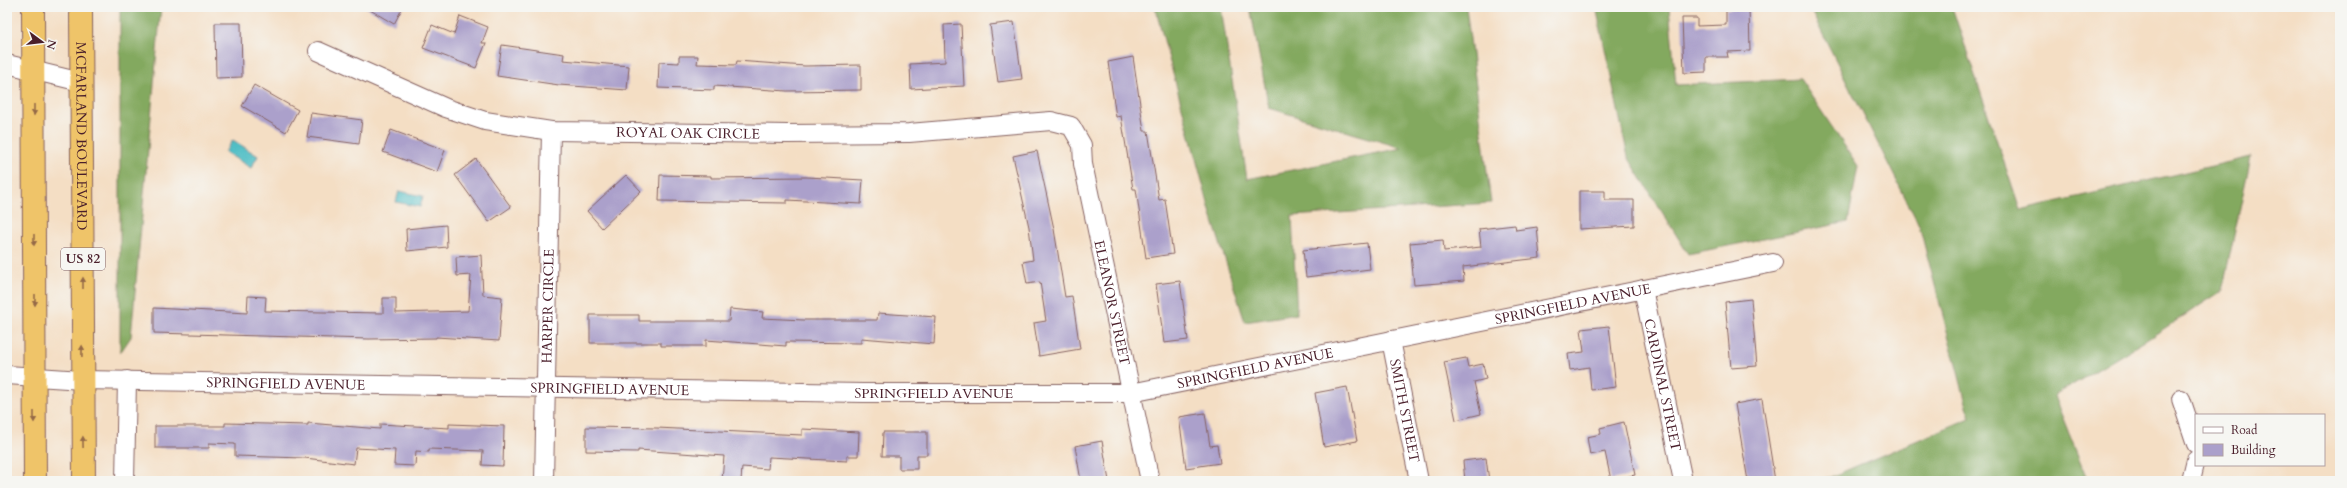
<svg xmlns="http://www.w3.org/2000/svg" width="2347" height="488" font-family="Cardo,serif">
	<style>
		.forest { fill: #83a95f; stroke: #666445 }
		.water { fill: #50bec5; stroke: #4d6e78 }
		.building { fill: #aba0cb }
		.lines { fill: none; stroke-linecap: round; stroke-linejoin: round }
		.street-casing { stroke: #866261; stroke-width: 20 }
		.highway-casing { stroke: #866261; stroke-width: 24 }
		.street { stroke: #fff; stroke-width: 18 }
		.highway { stroke: #efc469; stroke-width: 22 }
		.oneway { fill: #946947 }
		.labels { text-anchor: middle; dominant-baseline: central; stroke-width: 3; stroke-linejoin: round; paint-order: stroke }
		.shield { fill: #f6f6f2; stroke: #7e6067; stroke-width: 1 }
		.shield-label { font-size: 13px; font-weight: bold; fill: #4a1f2b }
		.street-label { font-size: 14px; fill: #4a1f2b; stroke: #f6f6f2 }
	</style>
	<rect width="100%" height="100%" fill="#f6f6f2"/>
	<filter id="ink" filterUnits="userSpaceOnUse"><feTurbulence type="fractalNoise" baseFrequency=".025" numOctaves="2"/><feDisplacementMap in="SourceGraphic" scale="8" xChannelSelector="R" yChannelSelector="G"/><feConvolveMatrix kernelMatrix="1 2 1 2 8 2 1 2 1" color-interpolation-filters="sRGB"/></filter>
	<filter id="wash" filterUnits="userSpaceOnUse"><feTurbulence type="fractalNoise" baseFrequency=".012" numOctaves="4" result="noise"/><feDisplacementMap in="SourceGraphic" scale="16" xChannelSelector="R" yChannelSelector="G"/><feGaussianBlur stdDeviation="0.9" result="paint"/><feColorMatrix in="noise" values="0 0 0 0 0 0 0 0 0 0 0 0 0 0 0 0 0 1.4 0 .05"/><feComposite in="paint" operator="in"/></filter>
	<g filter="url(#wash)">
		<rect width="100%" height="100%" fill="#f4dec4"/>
		<g class="forest">
			<polygon points="120,7 161,7 131,337 120,353"/>
			<polygon points="1155,7 1221,7 1247,179 1402,148 1269,108 1250,7 1466,7 1491,203 1292,216 1297,314 1245,322 1212,218"/>
			<polygon points="1596,7 1669,7 1676,85 1800,79 1858,166 1848,222 1688,254 1628,157"/>
			<polygon points="1809,7 1952,7 2020,210 2251,157 2222,291 2148,339 2054,396 2088,481 1821,481 1970,418 1919,225"/>
		</g>
		<g class="water">
			<polygon points="233,140 258,156 251,168 225,152"/>
			<polygon points="399,191 423,196 420,207 396,202"/>
		</g>
		<g id="blocks">
			<g class="building">
				<polygon points="365,7 403,7 394,24"/>
				<polygon points="1749,8 1750,51 1727,52 1728,57 1706,57 1706,72 1684,73 1682,18 1697,18 1697,26 1726,25 1726,9"/>
				<polygon points="460,16 488,27 482,43 486,43 476,68 423,48 432,25 454,34"/>
				<polygon points="1014,22 1022,79 998,82 990,25"/>
				<polygon points="215,23 241,23 242,77 216,78"/>
				<polygon points="961,24 964,86 911,89 910,64 945,62 944,25"/>
				<polygon points="502,45 564,54 563,60 629,66 627,90 559,85 497,76"/>
				<polygon points="679,56 698,56 697,64 736,65 737,61 805,66 861,65 861,90 787,91 714,86 714,90 658,88 659,62 679,63"/>
				<polygon points="1133,57 1144,131 1148,131 1159,200 1165,199 1173,254 1146,258 1136,189 1133,189 1121,116 1116,117 1108,62"/>
				<polygon points="254,85 298,110 286,132 242,106"/>
				<polygon points="311,113 362,120 359,144 307,137"/>
				<polygon points="391,130 445,150 437,172 383,152"/>
				<polygon points="1037,151 1054,229 1065,297 1072,296 1080,349 1039,356 1034,323 1046,321 1040,282 1027,284 1023,262 1033,260 1029,227 1013,156"/>
				<polygon points="476,159 511,207 489,222 455,175"/>
				<polygon points="626,175 641,191 602,228 587,211"/>
				<polygon points="660,175 711,176 711,178 807,177 863,180 861,204 787,200 787,203 659,201"/>
				<polygon points="1579,191 1605,191 1605,200 1634,200 1634,226 1579,229"/>
				<polygon points="446,225 447,247 407,251 406,229"/>
				<polygon points="1515,225 1516,230 1537,227 1540,258 1463,267 1464,281 1414,285 1410,243 1443,240 1444,251 1481,247 1479,229"/>
				<polygon points="1367,243 1370,269 1306,277 1303,250"/>
				<polygon points="481,255 483,295 502,297 499,341 436,337 436,338 369,339 154,333 154,308 247,313 248,296 266,297 265,311 383,313 383,298 396,298 396,313 468,311 471,275 457,276 456,257"/>
				<polygon points="1180,281 1188,340 1164,343 1156,284"/>
				<polygon points="1751,299 1757,366 1731,368 1725,302"/>
				<polygon points="730,309 763,312 762,318 803,320 877,320 878,313 936,317 934,344 861,338 861,343 786,342 786,346 706,340 706,346 661,346 661,343 590,343 590,315 639,315 639,321 729,321"/>
				<polygon points="1609,326 1616,387 1591,390 1589,367 1570,370 1568,354 1584,352 1581,329"/>
				<polygon points="1466,358 1468,367 1483,364 1486,379 1474,382 1481,414 1456,420 1444,362"/>
				<polygon points="1347,387 1357,441 1324,447 1315,393"/>
				<polygon points="1762,399 1775,481 1748,481 1735,404"/>
				<polygon points="1205,413 1210,446 1217,445 1220,463 1186,468 1179,417"/>
				<polygon points="1624,422 1635,475 1611,480 1605,452 1590,455 1587,437 1601,434 1600,428"/>
				<polygon points="225,423 308,425 308,423 380,429 380,424 449,428 449,424 504,426 503,466 482,465 483,451 429,449 429,452 416,451 415,466 394,465 395,450 356,448 354,464 305,458 235,456 235,444 209,443 209,448 155,448 155,426 225,426"/>
				<polygon points="586,427 657,428 802,435 802,429 859,432 858,456 847,456 847,461 769,457 768,469 742,467 741,481 722,481 724,456 638,450 638,452 586,451"/>
				<polygon points="883,432 927,432 927,455 917,455 917,469 899,469 899,456 882,456"/>
				<polygon points="1102,441 1109,481 1081,481 1075,446"/>
				<polygon points="1486,458 1489,481 1465,481 1463,461"/>
			</g>
		</g>
	</g>
	<g filter="url(#ink)">
		<use href="#blocks" fill-opacity="0" stroke="#866261" stroke-width="1"/>
		<g class="lines">
			<defs>
				<g id="street">
					<path id="s1" d="M318,51l128,57 39,13 66,10 236,3 122,-1 142,-12 20,5 11,19 1,19 67,317"/>
					<polyline points="7,64 81,82"/>
					<path id="s2" d="M1643,289l40,192"/>
					<path id="s3" d="M1391,340l28,141"/>
					<path id="s4" d="M7,375l75,5 781,13h268l642,-130"/>
					<polyline points="2181,399 2196,444"/>
					<polyline points="125,481 127,380"/>
					<path id="s5" d="M544,481l7,-350"/>
					<polyline points="2191,481 2196,460"/>
				</g>
				<g id="highway">
					<polyline points="33,7 35,481"/>
					<path id="s6" d="M81,7l3,474"/>
				</g>
			</defs>
			<use href="#street" class="street-casing"/>
			<use href="#highway" class="highway-casing"/>
			<use href="#street" class="street"/>
			<use href="#highway" class="highway"/>
		</g>
		<defs><path id="oneway-solid" d="M-6-.8H1V-3.2L6.5 0L1 3.2V.8H-6Z"/></defs>
		<g class="oneway">
			<use href="#oneway-solid" transform="translate(34 110) rotate(90)"/>
			<use href="#oneway-solid" transform="translate(34 240) rotate(90)"/>
			<use href="#oneway-solid" transform="translate(83 283) rotate(-90)"/>
			<use href="#oneway-solid" transform="translate(35 300) rotate(90)"/>
			<use href="#oneway-solid" transform="translate(82 351) rotate(-89)"/>
			<use href="#oneway-solid" transform="translate(34 417) rotate(90)"/>
			<use href="#oneway-solid" transform="translate(83 442) rotate(-91)"/>
		</g>
	</g>
	<g class="labels">
		<rect class="shield" x="61" y="248" width="44" height="22" rx="3"/>
		<g class="shield-label">
			<text x="83" y="259">US 82</text>
		</g>
		<g class="street-label">
			<text stroke="none"><textPath href="#s1" startOffset="385">ROYAL OAK CIRCLE</textPath></text>
			<text stroke="none"><textPath href="#s6" startOffset="129">MCFARLAND BOULEVARD</textPath></text>
			<text stroke="none"><textPath href="#s1" startOffset="952">ELEANOR STREET</textPath></text>
			<text stroke="none"><textPath href="#s4" startOffset="1575">SPRINGFIELD AVENUE</textPath></text>
			<text stroke="none"><textPath href="#s5" startOffset="175">HARPER CIRCLE</textPath></text>
			<text stroke="none"><textPath href="#s4" startOffset="1251">SPRINGFIELD AVENUE</textPath></text>
			<text stroke="none"><textPath href="#s4" startOffset="279">SPRINGFIELD AVENUE</textPath></text>
			<text stroke="none"><textPath href="#s2" startOffset="98">CARDINAL STREET</textPath></text>
			<text stroke="none"><textPath href="#s4" startOffset="603">SPRINGFIELD AVENUE</textPath></text>
			<text stroke="none"><textPath href="#s4" startOffset="927">SPRINGFIELD AVENUE</textPath></text>
			<text stroke="none"><textPath href="#s3" startOffset="72">SMITH STREET</textPath></text>
		</g>
	</g>
	<rect width="2347" height="488" fill="none" stroke="#f6f6f2" stroke-width="24"/>
	<rect x="2195" y="414" width="130" height="52" fill="#f6f6f2" stroke="#b1a0a2"/>
	<rect x="2203" y="427" width="20" height="6" fill="#ffffff" stroke="#b1a0a2"/>
	<text x="2231" y="434" font-size="12" fill="#4a1f2b">Road</text>
	<rect x="2203" y="444" width="20" height="12" fill="#aba0cb" stroke="#b1a0a2"/>
	<text x="2231" y="454" font-size="12" fill="#4a1f2b">Building</text>
	<g transform="translate(42 42) rotate(105)" stroke="#f6f6f2" stroke-width="3" paint-order="stroke">
	<path d="M0-3L7 15L0 10L-7 15Z" fill="#4a1f2b"/>
	<text y="-6" font-size="11" font-weight="bold" text-anchor="middle" fill="#4a1f2b">N</text>
	</g>
</svg>
